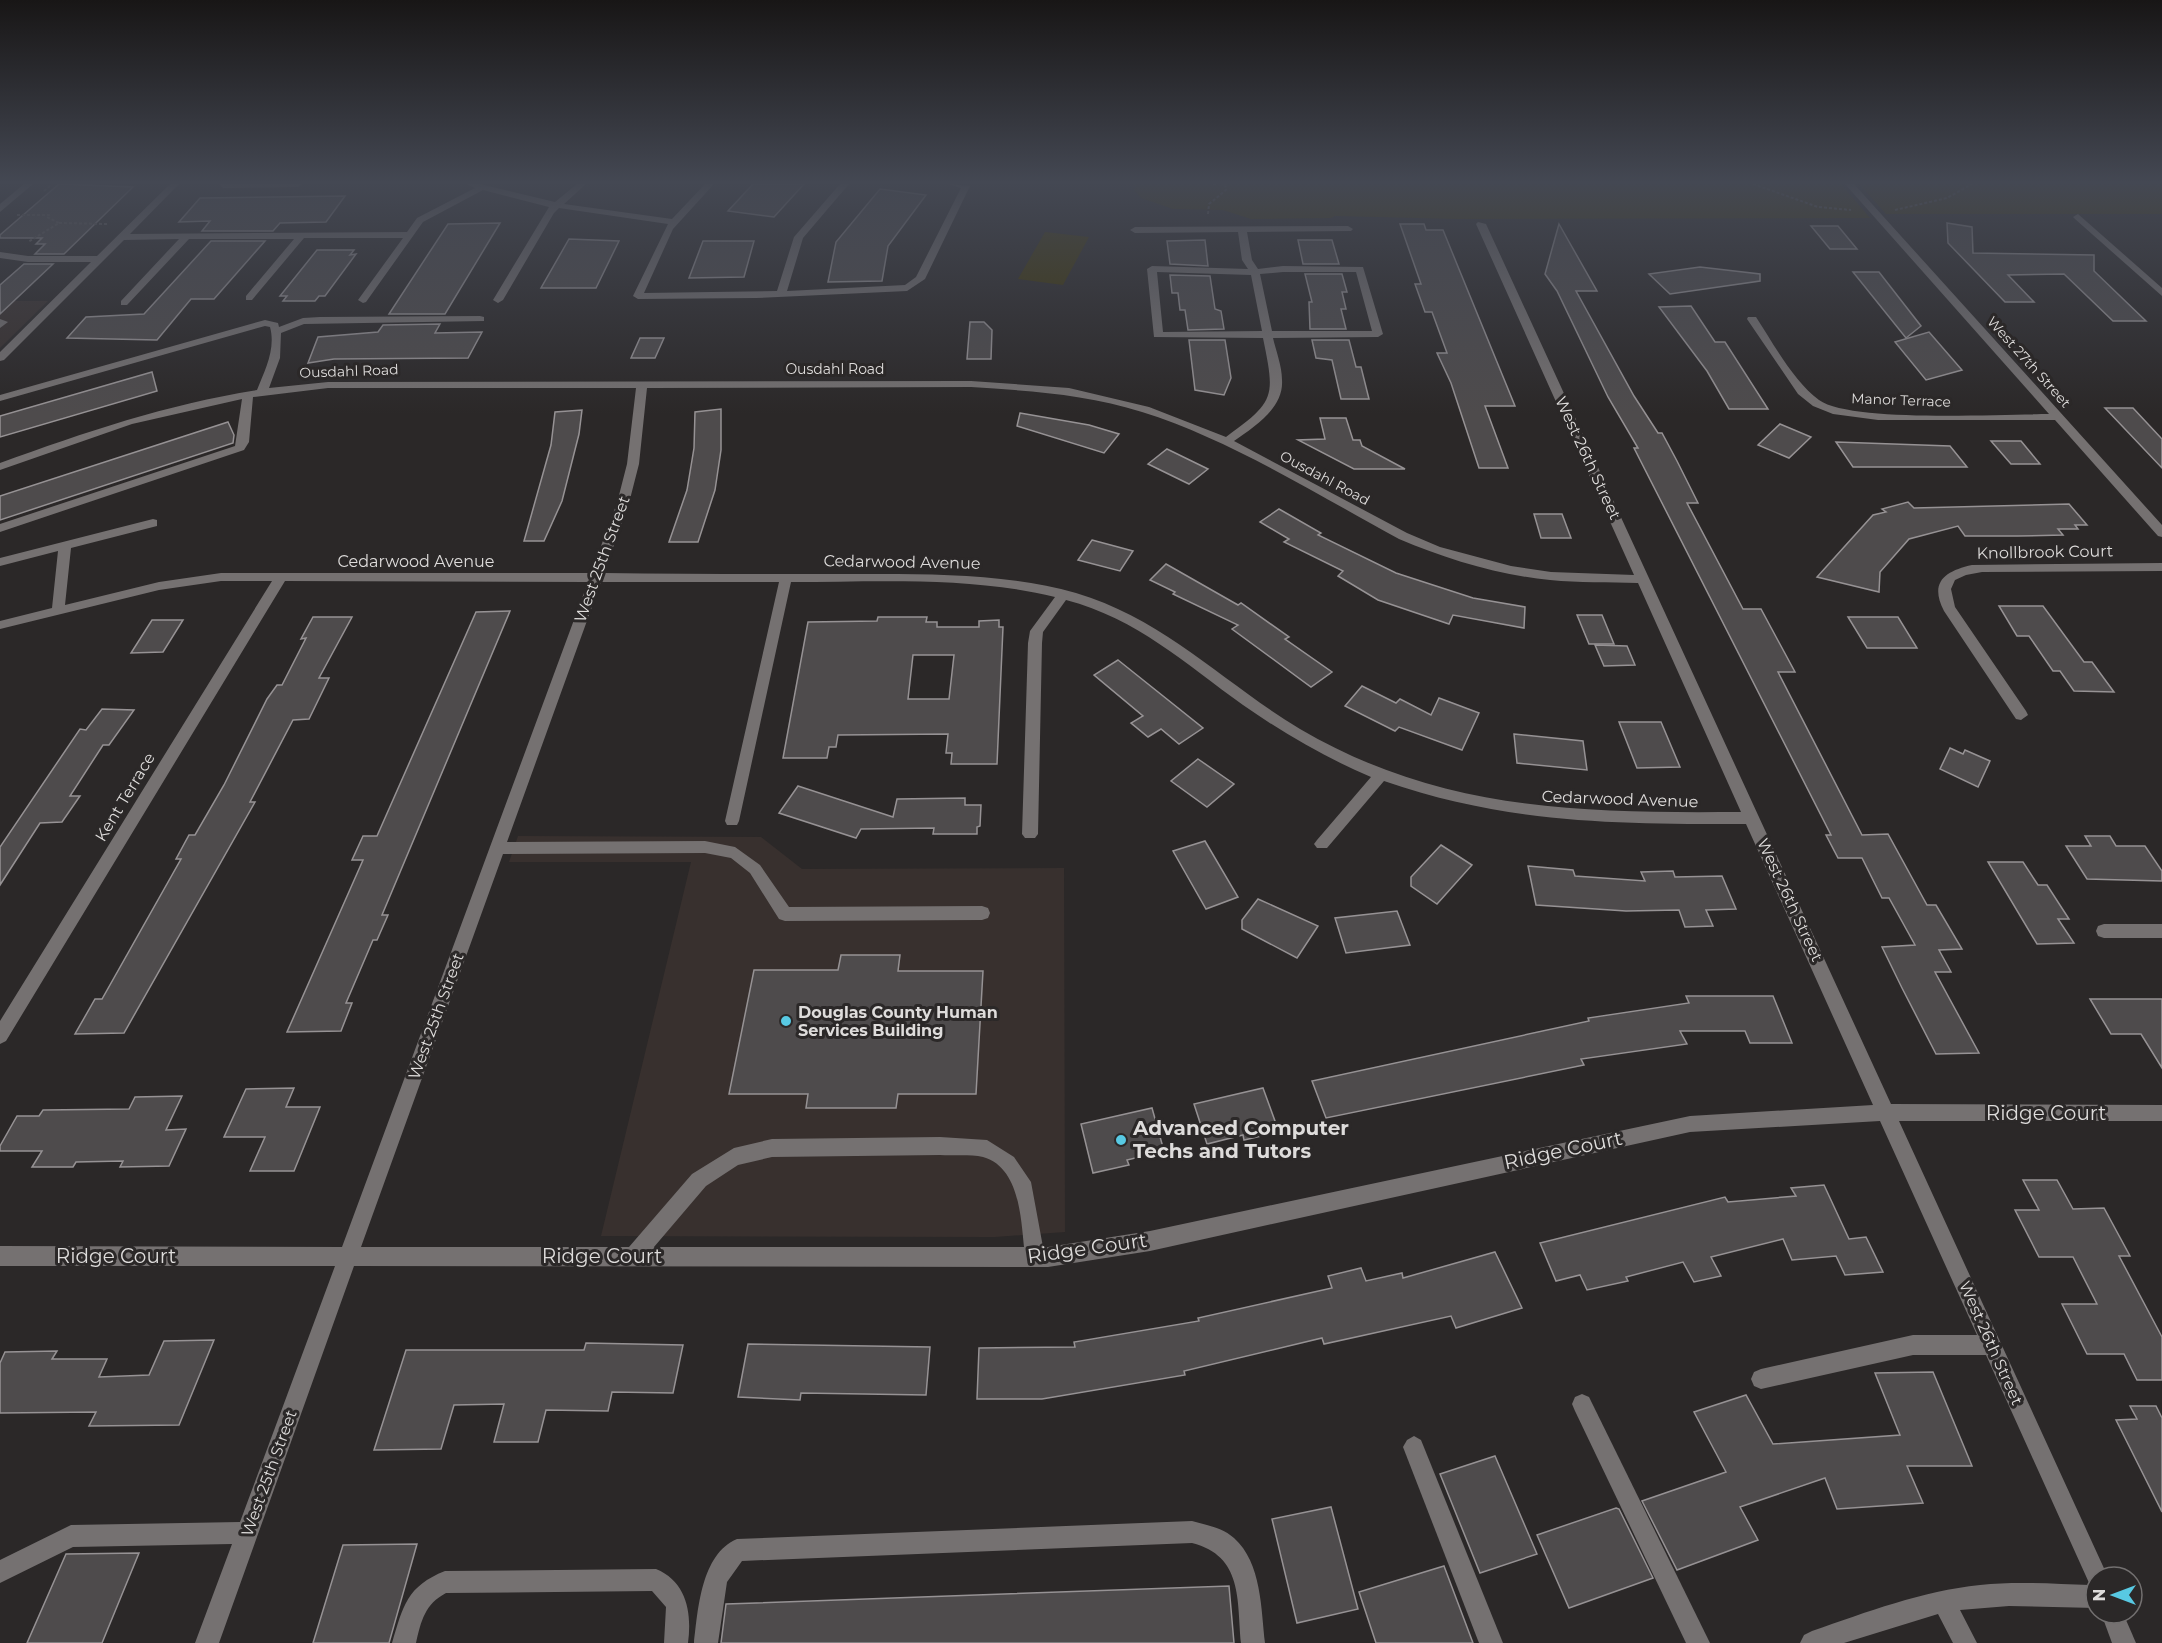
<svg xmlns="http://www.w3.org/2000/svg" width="2162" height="1643" font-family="Montserrat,sans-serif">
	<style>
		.built { fill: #38302e }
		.green { fill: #3d3404 }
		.building { fill: #4e4b4c; stroke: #969294; stroke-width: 1.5; fill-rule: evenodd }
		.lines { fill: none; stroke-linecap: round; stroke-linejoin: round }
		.path { stroke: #636060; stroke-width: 2; stroke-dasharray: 3 2; stroke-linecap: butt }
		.minor { fill: #757171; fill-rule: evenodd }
		.poi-dot { fill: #58c9e3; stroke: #2b2828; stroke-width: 2 }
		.labels { text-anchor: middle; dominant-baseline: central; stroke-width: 6; stroke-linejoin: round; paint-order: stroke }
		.far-street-label { font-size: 14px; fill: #dedcdb; stroke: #2b2828 }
		.street-label { font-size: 16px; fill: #dedcdb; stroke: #2b2828 }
		.poi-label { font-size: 16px; font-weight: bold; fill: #dedcdb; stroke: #2b2828; text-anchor: start }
		.near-street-label { font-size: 20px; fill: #dedcdb; stroke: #2b2828 }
		.near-poi-label { font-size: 20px; font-weight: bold; fill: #dedcdb; stroke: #2b2828; text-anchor: start }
	</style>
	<rect width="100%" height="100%" fill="#2b2828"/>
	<g class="built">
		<polygon points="0,301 48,301 0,348"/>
		<polygon points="518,836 761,837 802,869 1064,868 1065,1232 995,1237 601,1236 691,862 509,862"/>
	</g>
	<g class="green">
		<polygon points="1124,184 1841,184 1870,218 1458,219 1335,216 1331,218 1251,219 1223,210 1173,209 1141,198 1133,189 1137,186"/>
		<polygon points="1859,184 2162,184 2162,214 1886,214"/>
		<polygon points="1045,232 1089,237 1063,285 1018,279"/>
	</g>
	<g class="building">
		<polygon points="59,184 133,187 64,254 35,254 45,244 36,244 42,238 0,238 0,235"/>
		<polygon points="753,184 804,184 774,217 728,211"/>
		<polygon points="880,189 926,195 888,246 882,281 828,282 836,242"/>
		<polygon points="345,196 326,222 280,223 273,231 202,231 210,221 179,222 200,198"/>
		<polygon points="500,223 445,314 389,314 448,224"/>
		<polygon points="1947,223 1972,227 1973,253 2094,255 2094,271 2146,321 2113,321 2064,274 2008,275 2034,302 2005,302 1948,243"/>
		<polygon points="1400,224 1424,224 1426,230 1443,230 1515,406 1485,406 1508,468 1479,468 1451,383 1437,353 1447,353 1432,312 1425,312 1415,284 1421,284"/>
		<polygon points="1559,224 1597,291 1576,291 1634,396 1658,433 1662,433 1677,461 1698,503 1687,503 1743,609 1761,609 1795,672 1778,672 1862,835 1888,834 1927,905 1936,905 1962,949 1939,950 1951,972 1935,972 1979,1053 1936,1054 1902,988 1882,947 1915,945 1889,898 1882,898 1862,858 1838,858 1826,835 1831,835 1634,448 1638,448 1608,397 1557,291 1545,274"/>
		<polygon points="1811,226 1838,226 1857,249 1830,249"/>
		<polygon points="569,239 619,241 596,288 541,288"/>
		<polygon points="1205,240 1208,266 1170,264 1167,241"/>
		<polygon points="1298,240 1332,240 1339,264 1303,264"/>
		<polygon points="211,241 265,241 214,299 191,299 157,340 67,338 86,317 144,314"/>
		<polygon points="703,241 754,241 744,277 689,278"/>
		<polygon points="317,250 354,250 350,255 356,254 325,296 319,296 315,301 283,301 287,296 280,296"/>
		<polygon points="24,264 53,264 0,314 0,285"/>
		<polygon points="1700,267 1760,274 1760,281 1670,294 1649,274"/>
		<polygon points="1853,272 1879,272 1921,326 1906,338"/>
		<polygon points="1305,274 1342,274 1347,292 1342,292 1346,309 1341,309 1346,329 1310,329 1309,302 1312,302"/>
		<polygon points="1170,275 1210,276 1215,309 1221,311 1224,329 1188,330 1185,310 1180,310 1178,293 1172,293"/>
		<polygon points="1691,306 1715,342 1725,342 1768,409 1729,409 1707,371 1659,307"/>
		<polygon points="970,322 984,322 992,330 991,359 967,359"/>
		<polygon points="440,324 435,333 482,332 468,358 334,359 308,363 318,337 378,332 383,325"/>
		<polygon points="1929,332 1962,370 1926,380 1895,342"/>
		<polygon points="640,338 664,338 655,358 631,358"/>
		<polygon points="1189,340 1225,340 1231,378 1224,395 1195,390"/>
		<polygon points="1312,340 1349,340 1356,367 1361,367 1369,399 1341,399 1332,360 1316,358"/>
		<polygon points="152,372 157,391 0,437 0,416"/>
		<polygon points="2105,408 2133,408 2162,439 2162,468"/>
		<polygon points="721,409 721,450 715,490 698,542 669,542 687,490 694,448 695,412"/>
		<polygon points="582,410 579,434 562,501 544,541 524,541 551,445 555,412"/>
		<polygon points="1020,413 1089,425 1119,434 1104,453 1017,426"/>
		<polygon points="1320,418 1346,418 1353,440 1360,440 1362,446 1405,469 1354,469 1298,440 1325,439"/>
		<polygon points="228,422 234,435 233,443 0,520 0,496"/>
		<polygon points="1780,424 1811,437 1789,458 1758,445"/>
		<polygon points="1991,441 2021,441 2040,464 2011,464"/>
		<polygon points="1836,442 1950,446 1967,467 1853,467"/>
		<polygon points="1167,449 1208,469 1189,484 1148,464"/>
		<polygon points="1908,502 1914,508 2069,504 2087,525 2075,525 2078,529 2058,529 2063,535 2018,536 1965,536 1958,526 1909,539 1880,572 1879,592 1817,577 1873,515 1886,512 1882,509"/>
		<polygon points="1279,509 1321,533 1318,535 1396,573 1473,598 1525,607 1524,628 1453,615 1449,624 1378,600 1338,576 1343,571 1284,542 1289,539 1260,522"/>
		<polygon points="1534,514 1562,514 1571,538 1541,538"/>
		<polygon points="1092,540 1133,551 1120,571 1078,560"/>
		<polygon points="1166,564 1238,605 1241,603 1289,637 1285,639 1332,672 1311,687 1232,629 1238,625 1173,594 1175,592 1150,580"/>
		<polygon points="1999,606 2043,606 2084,662 2092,662 2114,692 2074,691 2060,671 2053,671 2029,636 2017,636"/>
		<polygon points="510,611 382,915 388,915 377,940 373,940 346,1003 352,1003 341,1031 287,1032 363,860 352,860 363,836 377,836 476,612"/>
		<polygon points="1577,615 1602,615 1614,644 1589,644"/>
		<polygon points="313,617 352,617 319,678 329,678 309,719 293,720 250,802 255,802 124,1033 75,1034 95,999 102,999 181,859 176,859 189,835 195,835 224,785 267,699 277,685 282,685 306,638 301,639"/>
		<path d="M878,617h49l-1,5h11v5h42v-6l20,-1v7h4l-6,137h-46l1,-11h-6l2,-19 -110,1 -2,12h-7l-2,11h-44l25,-136 69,-1zM913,655h41l-5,44h-41z"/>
		<polygon points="1848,617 1898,617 1917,648 1867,648"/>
		<polygon points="152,620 183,620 163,652 131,653"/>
		<polygon points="1595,645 1627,646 1635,665 1604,666"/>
		<polygon points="1118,660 1203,728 1179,744 1161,729 1148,737 1131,723 1143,716 1094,675"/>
		<polygon points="1362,686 1396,703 1400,699 1431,715 1439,698 1479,713 1462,750 1399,727 1395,731 1345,706"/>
		<polygon points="102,709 134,710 109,745 103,745 70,796 80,796 62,822 40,823 0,885 0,847 80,729 86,730"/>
		<polygon points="1619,722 1661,722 1680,767 1637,768"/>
		<polygon points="1514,734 1583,741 1587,770 1517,763"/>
		<polygon points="1950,748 1963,754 1965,750 1990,761 1978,787 1940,769"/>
		<polygon points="1198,759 1234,784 1207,807 1171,781"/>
		<polygon points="798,786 893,817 897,799 965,798 965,805 981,805 980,826 977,827 977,834 933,834 934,828 861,829 856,838 779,813"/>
		<polygon points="2085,836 2110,836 2116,846 2145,846 2162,871 2162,881 2087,879 2066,846 2091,846"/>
		<polygon points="1205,841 1238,897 1206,909 1173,851"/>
		<polygon points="1441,845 1472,865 1437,904 1411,886 1411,877"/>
		<polygon points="1988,862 2023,862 2038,885 2047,885 2069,919 2058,919 2074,943 2037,944"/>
		<polygon points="1528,866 1573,870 1575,876 1645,881 1641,872 1673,871 1675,877 1722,876 1736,909 1706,910 1713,926 1685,927 1679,910 1626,911 1536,905"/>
		<polygon points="1258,899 1318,926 1297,958 1242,929 1242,920"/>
		<polygon points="1397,911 1410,945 1346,953 1335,918"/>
		<polygon points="841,955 900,955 898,971 983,971 976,1094 898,1094 896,1108 806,1108 808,1094 729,1094 754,970 838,970"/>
		<polygon points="1686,996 1773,996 1792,1043 1750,1043 1745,1031 1680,1031 1687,1044 1581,1059 1584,1065 1326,1118 1312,1081 1589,1021 1588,1018 1689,1003"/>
		<polygon points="2090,999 2162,999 2162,1068 2141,1034 2111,1034"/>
		<polygon points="294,1088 286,1107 320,1107 294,1171 250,1171 265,1137 224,1137 246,1089"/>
		<polygon points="1263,1088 1279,1132 1244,1140 1243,1135 1207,1144 1194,1104"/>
		<polygon points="182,1096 166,1130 186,1129 169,1166 120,1167 123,1161 76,1162 73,1167 32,1167 42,1151 0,1151 0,1146 17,1116 39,1116 43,1110 129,1109 135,1097"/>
		<polygon points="1152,1108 1164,1151 1127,1160 1129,1165 1093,1173 1081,1124"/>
		<polygon points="2023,1180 2057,1180 2073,1209 2104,1208 2130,1256 2119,1256 2162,1337 2162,1380 2137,1380 2124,1354 2087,1354 2062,1304 2097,1304 2073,1257 2039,1257 2015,1210 2039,1210"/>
		<polygon points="1824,1185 1849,1239 1866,1237 1883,1272 1845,1275 1836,1256 1792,1260 1783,1239 1711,1257 1721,1276 1694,1282 1683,1262 1626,1277 1628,1281 1587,1290 1580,1275 1556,1281 1540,1243 1725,1197 1728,1202 1796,1196 1791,1188"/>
		<polygon points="1495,1252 1522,1308 1456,1328 1451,1316 1324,1344 1322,1338 1184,1371 1185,1375 1042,1399 977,1399 979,1348 1075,1347 1074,1342 1199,1321 1198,1318 1332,1288 1328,1276 1361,1268 1366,1281 1402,1273 1403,1278"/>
		<polygon points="214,1340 179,1425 89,1426 96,1412 0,1413 0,1363 5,1352 57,1351 52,1359 107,1359 99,1377 149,1375 164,1341"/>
		<polygon points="586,1343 683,1345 673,1393 612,1392 608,1411 546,1410 538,1442 494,1442 504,1404 454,1405 441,1449 374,1450 406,1350 584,1350"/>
		<polygon points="748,1344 930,1347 926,1395 801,1393 800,1400 738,1397"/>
		<polygon points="1933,1372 1972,1466 1907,1466 1923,1503 1837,1509 1825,1478 1740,1507 1758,1540 1677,1570 1642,1501 1726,1472 1694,1412 1746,1395 1773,1444 1900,1435 1875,1373"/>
		<polygon points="2130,1406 2156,1406 2162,1418 2162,1512 2116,1420 2137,1419"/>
		<polygon points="1495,1456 1537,1554 1480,1573 1440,1474"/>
		<polygon points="1331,1507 1358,1609 1297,1623 1272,1519"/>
		<polygon points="1616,1508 1619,1509 1653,1578 1569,1608 1537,1535"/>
		<polygon points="417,1544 389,1643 313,1643 343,1545"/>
		<polygon points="139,1553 102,1643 27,1643 66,1554"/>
		<polygon points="1444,1566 1473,1643 1376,1643 1359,1592"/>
		<polygon points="1229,1586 1234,1643 721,1643 726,1604"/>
	</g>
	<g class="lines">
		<g class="path">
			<polyline points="1213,184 1218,184"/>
			<polyline points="1753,184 1818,207 1851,210"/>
			<polyline points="44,191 52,184"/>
			<polyline points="1895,210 1947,198 1972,184"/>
			<polyline points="1208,214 1209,204 1226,190 1225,184"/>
			<polyline points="17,215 49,215 47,217 59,223 28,242"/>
			<polyline points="59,223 108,224"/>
		</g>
		<g class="minor">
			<polygon points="24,184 33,184 0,212 0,204"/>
			<polygon points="170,184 179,184 130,234 407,232 417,218 475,188 466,184 480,184 555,202 577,184 586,184 564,204 672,219 705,184 714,184 673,229 644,293 777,291 794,237 840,184 849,184 803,238 787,291 905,285 916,277 961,188 948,184 970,186 925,279 907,291 756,298 638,299 633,296 668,224 559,208 554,213 503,300 498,303 493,300 549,207 483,190 423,222 366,302 363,303 358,300 403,238 304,238 252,300 246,300 246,296 294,239 189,239 127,305 121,305 121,301 179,239 124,240 4,360 0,361 0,352 91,262 28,262 0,258 0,252 28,256 97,256"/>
			<polygon points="219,184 302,184 298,187 223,188"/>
			<path d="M1845,184h9l308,341v12l-4,-1 -103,-116h-177l-45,-6 -20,-8 -15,-12 -51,-75 1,-2h8c17,26 38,65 63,83 32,23 184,14 230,14z"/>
			<polygon points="2078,214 2162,288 2162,296 2075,219 2073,217"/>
			<path d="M1478,222l8,2 405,880 271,1v16h-263l209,456h-12v31l-87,-2 -49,4 17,33h-24l-15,-29 -94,29h-44l4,-8 8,-4c55,-19 110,-40 168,-46 37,-4 74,-1 110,0l-104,-230h-73l-152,34 -7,-3 -3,-7 3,-7 7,-3 152,-34h64l-97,-214 -190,11 -540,119 -102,16 -694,-1 -135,377h-24l37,-99 -159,3 -73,36v-23l71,-35 169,-3 95,-256h-335v-20l342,1 246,-665 -303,-1 -279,460 -6,3v-23l272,-440h-51l-62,9 -159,39v-8l52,-13 6,-57 -58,15v-8l153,-39 4,1v6l-86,22 -6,57 94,-23 62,-9h370l26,-70 10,-39 9,-76h-308l-75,9 -4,45 -5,8 -244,82v-8l235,-78 7,-47 -110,25 -132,46v-7c85,-31 168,-59 257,-73 8,-20 19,-41 13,-63l-5,-1 -265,75v-6l265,-75 13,3 1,4 24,-9 17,-1 160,-1 4,1v4l-180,3 -23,9 -1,25 -11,30 59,-6 643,-1 98,7 80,19 77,30c50,-36 49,-40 37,-99l-109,-1 -7,-68 5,-3 96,3 -6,-9 -4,-28 -103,1 -5,-3 5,-3 213,-1 5,3 -2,2 -104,1 5,28 6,9 25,-3 80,1 20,67 -5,3 -105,1c3,13 9,28 9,42 2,28 -28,47 -48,61l173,92 33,14 71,19 40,6 83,3 -158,-351zM1157,272l94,3 11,56 -99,1zM1283,272h73l16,59h-100l-12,-57zM971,387c58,4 115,7 171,25 87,27 176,83 257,127 47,20 99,36 151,41 29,3 59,2 88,3l103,229c-159,1 -299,0 -441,-83 -78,-47 -134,-109 -224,-136 -76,-21 -155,-19 -233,-19 -80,0 -159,0 -239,-1l25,-70 10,-39 8,-76zM601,582h178l-54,239 2,4h10l2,-4 52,-239c87,0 179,-6 264,15l-25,34 -2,12 -6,191 3,4h10l3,-4 4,-191 1,-11 23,-32c72,19 118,63 177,105 40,28 83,53 128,72l-54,63 -3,4 3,4h10l57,-67c124,43 233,43 362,43l127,281 -183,11 -540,115 -102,16h-5l-12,-65 -17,-25 -27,-17 -47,-3 -168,2 -38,9 -42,26 -63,73h-268l142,-393 202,-1 26,5 19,15 29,46 6,2 197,-1 6,-2 2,-5 -2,-5 -6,-2 -193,1 -29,-42 -25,-18 -30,-6 -198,1zM940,1155c13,1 30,-1 43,2 36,10 38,60 41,90h-370l52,-61 32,-21 34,-8z"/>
			<polygon points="0,319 8,322 0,328"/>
			<path d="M2162,563v8l-180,1 -16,3 -11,5 -4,9 4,18 71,104 2,4 -7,5 -5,-1 -72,-108c-15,-29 1,-40 28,-46z"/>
			<polygon points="2104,924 2162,924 2162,938 2104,938 2098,936 2096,931 2098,926"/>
			<polygon points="1582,1394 1589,1397 1710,1643 1686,1643 1575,1411 1572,1404 1575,1397"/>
			<polygon points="1414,1436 1421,1440 1503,1643 1479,1643 1403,1447 1407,1440"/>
			<path d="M1192,1521c15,4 31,7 42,17 28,25 27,72 31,105h-24c-4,-43 2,-87 -49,-100l-450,18 -15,21 -9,61h-24c4,-33 7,-89 43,-104z"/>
			<path d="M656,1569c31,13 36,44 32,74h-24l2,-36 -14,-16 -206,2c-21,11 -25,28 -30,50h-24c11,-37 15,-57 53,-72z"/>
			<polygon points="2101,1613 2123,1613 2136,1643 2112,1643"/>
		</g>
	</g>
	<linearGradient id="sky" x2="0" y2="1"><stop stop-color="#181616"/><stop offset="0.44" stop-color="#444853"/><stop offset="1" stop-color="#444853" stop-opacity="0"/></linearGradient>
	<rect width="2162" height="414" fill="url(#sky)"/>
	<g class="poi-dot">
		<circle cx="786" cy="1021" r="6"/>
		<circle cx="1121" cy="1140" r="6"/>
	</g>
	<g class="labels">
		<g class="far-street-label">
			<text transform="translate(2029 362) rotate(48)">West 27th Street</text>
			<text x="835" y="369">Ousdahl Road</text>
			<text transform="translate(349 371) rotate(-2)">Ousdahl Road</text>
			<text transform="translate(1901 400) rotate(2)">Manor Terrace</text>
			<text transform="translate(1325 478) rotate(28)">Ousdahl Road</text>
		</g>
		<g class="street-label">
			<text transform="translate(1588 458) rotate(65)">West 26th Street</text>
			<text transform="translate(2045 552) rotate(-1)">Knollbrook Court</text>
			<text transform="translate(602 559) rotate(-70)">West 25th Street</text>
			<text x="416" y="561">Cedarwood Avenue</text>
			<text transform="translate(902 562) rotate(1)">Cedarwood Avenue</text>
			<text transform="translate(125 797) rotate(-59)">Kent Terrace</text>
			<text transform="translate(1620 799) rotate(2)">Cedarwood Avenue</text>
			<text transform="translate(1790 900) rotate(65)">West 26th Street</text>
			<text transform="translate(436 1016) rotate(-70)">West 25th Street</text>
			<text transform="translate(1991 1343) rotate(66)">West 26th Street</text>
			<text transform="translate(269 1473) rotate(-70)">West 25th Street</text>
		</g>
		<g class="poi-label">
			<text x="798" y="1012">Douglas County Human<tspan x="798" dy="18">Services Building</tspan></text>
		</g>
		<g class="near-street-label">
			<text x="2046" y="1113">Ridge Court</text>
			<text transform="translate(1563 1150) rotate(-12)">Ridge Court</text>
			<text transform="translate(1087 1248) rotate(-8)">Ridge Court</text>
			<text x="116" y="1256">Ridge Court</text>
			<text x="602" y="1256">Ridge Court</text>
		</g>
		<g class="near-poi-label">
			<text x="1133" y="1128">Advanced Computer<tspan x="1133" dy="23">Techs and Tutors</tspan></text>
		</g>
	</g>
	<g transform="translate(2114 1595) rotate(270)"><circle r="28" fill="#2b2828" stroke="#737070" stroke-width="1.5"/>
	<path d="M0-4.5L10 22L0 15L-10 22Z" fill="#58c9e3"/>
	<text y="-9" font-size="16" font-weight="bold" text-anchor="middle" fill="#dedcdb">N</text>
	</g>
</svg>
